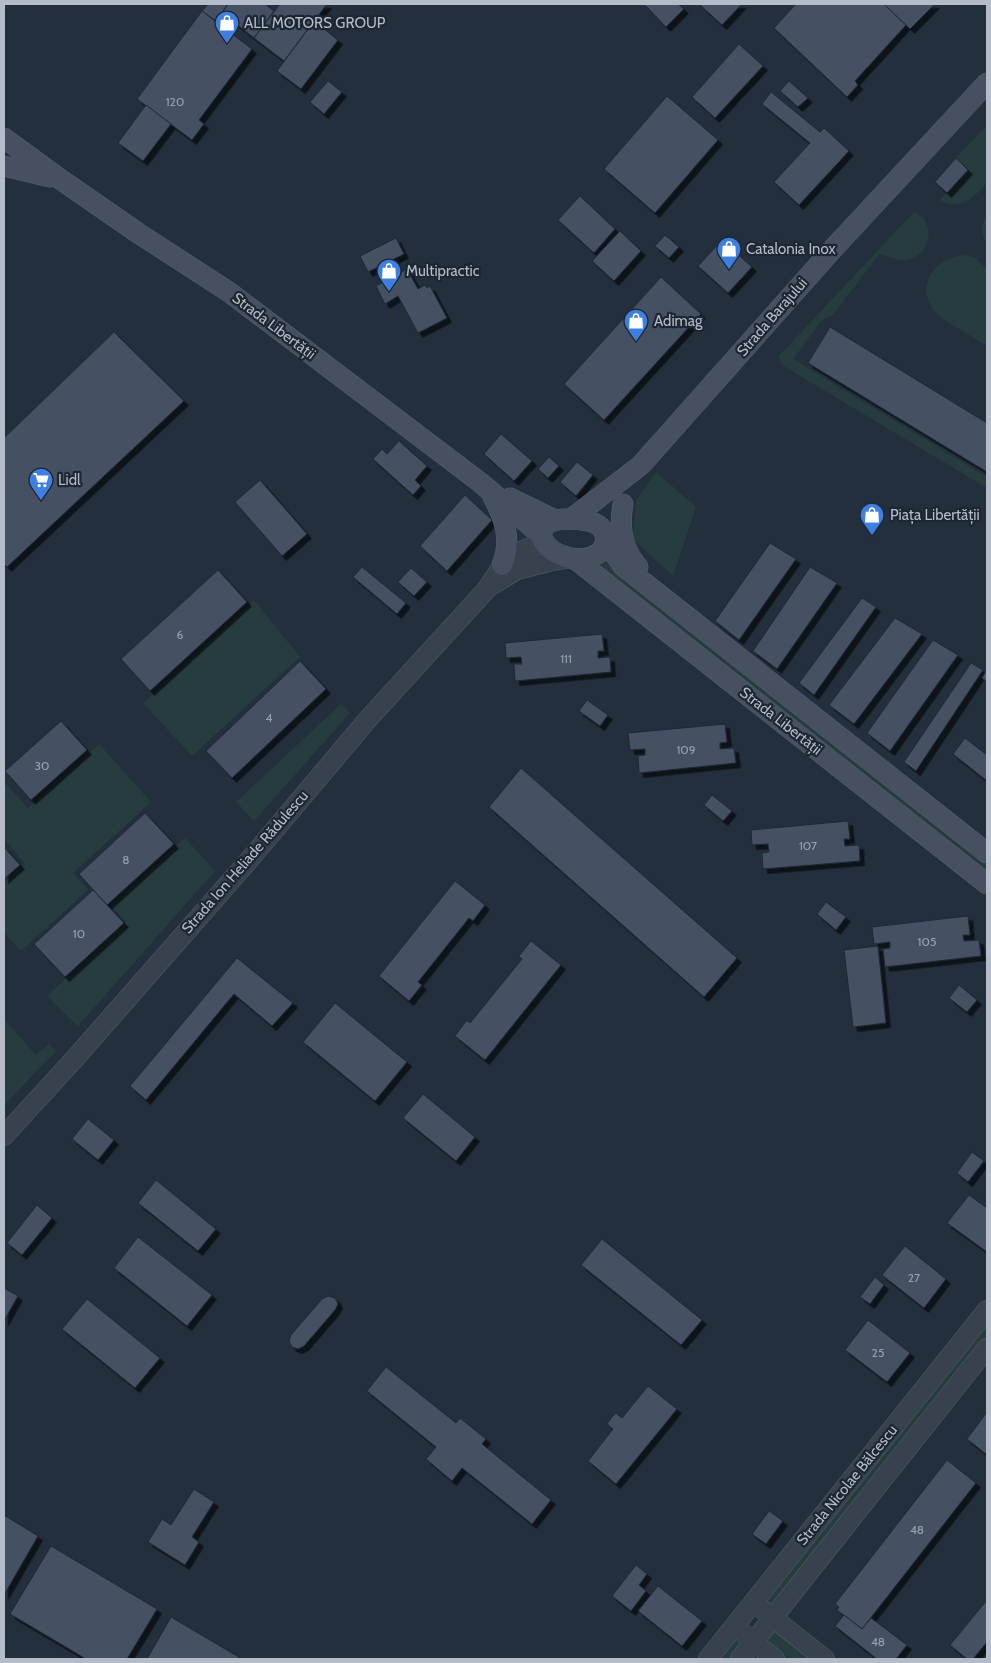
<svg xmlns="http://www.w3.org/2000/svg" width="991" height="1663" font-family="Cabin,sans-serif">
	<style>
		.green { fill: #263c3f }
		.building { fill: #455162; stroke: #1f2835; filter: url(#shadow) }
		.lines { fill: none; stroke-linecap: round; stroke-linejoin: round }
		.tertiary-casing { stroke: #565f6c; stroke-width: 20 }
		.secondary-casing { stroke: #565f6c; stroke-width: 21 }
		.tertiary { stroke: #38414e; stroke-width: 19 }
		.secondary { stroke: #465061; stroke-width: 20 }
		.labels { text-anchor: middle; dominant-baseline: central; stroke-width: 4.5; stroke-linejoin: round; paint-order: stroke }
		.number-label { font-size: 12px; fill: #98a1af }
		.poi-label { font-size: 15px; fill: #b4bcc9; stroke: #1d2633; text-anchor: start }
		.street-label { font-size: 15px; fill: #b4bcc9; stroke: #1d2633 }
	</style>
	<defs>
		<filter id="shadow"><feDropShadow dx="4.5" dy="4.5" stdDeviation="0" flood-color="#0009"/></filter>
	</defs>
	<rect width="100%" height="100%" fill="#242f3e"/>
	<g class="green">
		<path d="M987,125v58c-13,14 -27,29 -47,17l28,-30 -12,-12z"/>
		<path d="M914,212c3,2 7,4 10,7 11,16 1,38 -18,41 -9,1 -18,-4 -27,-6l-46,61 -11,5 -29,39 194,118v11l-205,-123 -3,-9z"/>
		<path d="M987,212v33c-7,-14 -5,-19 0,-33z"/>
		<path d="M966,255l9,3 12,11v77l-47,-29c-28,-26 -9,-60 26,-62z"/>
		<polygon points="656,472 696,507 673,576 633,539 636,501"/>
		<polygon points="602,552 987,853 987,884 586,558"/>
		<polygon points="254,600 300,657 192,756 143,703"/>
		<polygon points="341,704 350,713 254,821 236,802"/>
		<polygon points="99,744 151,802 73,873 88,890 21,951 4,932 4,882 25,863 4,839 4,782 28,808"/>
		<polygon points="185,838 215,871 78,1026 47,996 126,923 111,905"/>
		<polygon points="5,1020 36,1055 49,1044 56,1051 4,1105 4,1022"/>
		<polygon points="987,1310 987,1348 773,1618 825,1659 775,1659 754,1642 740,1659 708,1659 734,1626 754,1642 773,1618 753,1603"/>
	</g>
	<g class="building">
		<polygon points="208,4 228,4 216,21 202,11"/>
		<polygon points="228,4 265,4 274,11 254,38 222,13"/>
		<polygon points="280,4 327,4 284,61 254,38"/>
		<polygon points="644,4 678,4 684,9 666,27"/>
		<polygon points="699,4 742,4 722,25"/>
		<polygon points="796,4 884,4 906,25 855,81 858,85 847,97 774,28"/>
		<polygon points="884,4 935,4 910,29"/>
		<polygon points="202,11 252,49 199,120 204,124 192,140 137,99"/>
		<polygon points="314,21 338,40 301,89 277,71"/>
		<polygon points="739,44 763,66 715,118 692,97"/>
		<polygon points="328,81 342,92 324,114 310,102"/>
		<polygon points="789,81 808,98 798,107 780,91"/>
		<polygon points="771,92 820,132 824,128 849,151 799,205 774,182 810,143 762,104"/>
		<polygon points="667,96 718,140 655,213 604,169"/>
		<polygon points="146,105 171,124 143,161 118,143"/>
		<polygon points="956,158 968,170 947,193 935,182"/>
		<polygon points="580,196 615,229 594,253 558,220"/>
		<polygon points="620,231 641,251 614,281 592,261"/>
		<polygon points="665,235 679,247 669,258 655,246"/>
		<polygon points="396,238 404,254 368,272 360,256"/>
		<polygon points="722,240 752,267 728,293 698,266"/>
		<polygon points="407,269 418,289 425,285 427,288 430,286 447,318 418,333 398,296 385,304 376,286"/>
		<polygon points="661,277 701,314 604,420 564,384"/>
		<polygon points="830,327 987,423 987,472 808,363"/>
		<polygon points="114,332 184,401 7,567 4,564 4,438"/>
		<polygon points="501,434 532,461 514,481 484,454"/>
		<polygon points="399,441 427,466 415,480 421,486 413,495 373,459 382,449 387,454"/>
		<polygon points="549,457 559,466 548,478 538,469"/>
		<polygon points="577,462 593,475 576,496 560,482"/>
		<polygon points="260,480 307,534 282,556 235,502"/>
		<polygon points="465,495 492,520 447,571 420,546"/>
		<polygon points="770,543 796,559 739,640 715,621"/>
		<polygon points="362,567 406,603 397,614 353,577"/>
		<polygon points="810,567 837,583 777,669 753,651"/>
		<polygon points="411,568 427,582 414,596 398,582"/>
		<polygon points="218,570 247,602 150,691 121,659"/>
		<polygon points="862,598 876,607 814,695 799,683"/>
		<polygon points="895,618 922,634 854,724 829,705"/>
		<polygon points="602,634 604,651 598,651 598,658 610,657 611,672 515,681 514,664 522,664 521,657 506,658 505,643"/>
		<polygon points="933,640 958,655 890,751 867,733"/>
		<polygon points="300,661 326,689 232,778 206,751"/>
		<polygon points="971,663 983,670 916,771 904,762"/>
		<polygon points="987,669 987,682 982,678"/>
		<polygon points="587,700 608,715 600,726 579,711"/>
		<polygon points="61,721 87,750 31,800 5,771"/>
		<polygon points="725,724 727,742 720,743 720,749 734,748 736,763 639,773 638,756 645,755 645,749 630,750 628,733"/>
		<polygon points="965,738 987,755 987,781 953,754"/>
		<polygon points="521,768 737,958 704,997 489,807"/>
		<polygon points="712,795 732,811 723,821 704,805"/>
		<polygon points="145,813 174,844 107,905 79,874"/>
		<polygon points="848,821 850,839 844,839 845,846 859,845 860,861 763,869 762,853 769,852 768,844 752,845 751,830"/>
		<polygon points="4,847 20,865 4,879"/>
		<polygon points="455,881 485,905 473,921 469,918 418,982 422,985 409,1001 379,976"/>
		<polygon points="93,890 124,923 65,977 34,944"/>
		<polygon points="826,902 846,917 836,930 817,914"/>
		<polygon points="968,916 970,935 963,935 964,941 979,940 981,956 885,967 883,949 890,948 890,942 874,944 872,927"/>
		<polygon points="531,941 561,965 485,1060 455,1036 467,1020 470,1023 522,959 519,956"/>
		<polygon points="878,946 886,1023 853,1027 844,950"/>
		<polygon points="237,958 293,1003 272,1026 234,994 146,1100 130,1086"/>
		<polygon points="959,985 977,1000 967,1012 949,998"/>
		<polygon points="335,1003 407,1062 375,1101 303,1042"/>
		<polygon points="423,1094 475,1137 456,1161 403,1118"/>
		<polygon points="88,1119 114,1140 98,1160 72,1139"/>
		<polygon points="972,1152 984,1161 968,1182 957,1173"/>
		<polygon points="156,1180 216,1229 198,1251 138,1203"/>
		<polygon points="969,1195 987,1208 987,1252 947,1223"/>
		<polygon points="37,1205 52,1218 22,1255 7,1243"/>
		<polygon points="138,1237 212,1295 187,1326 114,1268"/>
		<polygon points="602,1239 702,1320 681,1345 581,1265"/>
		<polygon points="905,1246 946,1279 924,1308 882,1275"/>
		<polygon points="875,1277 884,1285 870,1304 860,1297"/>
		<polygon points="4,1288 18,1296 4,1321"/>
		<polygon points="328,1296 335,1298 338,1304 335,1310 304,1346 298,1349 292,1347 289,1341 291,1335 322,1299"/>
		<polygon points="87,1299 160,1358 135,1388 62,1329"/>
		<polygon points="868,1320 910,1353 887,1382 845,1350"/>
		<polygon points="386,1367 456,1423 460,1418 486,1439 482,1444 551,1500 532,1524 462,1468 452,1481 426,1459 436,1447 367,1391"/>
		<polygon points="648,1386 677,1409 616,1484 588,1461 613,1429 607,1424 612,1417 616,1413 622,1418"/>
		<polygon points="987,1412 987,1455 967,1439"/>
		<polygon points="947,1460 976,1483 862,1629 837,1610 839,1607 835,1604"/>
		<polygon points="194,1489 214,1502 192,1537 199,1542 185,1565 148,1542 162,1519 171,1525"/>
		<polygon points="769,1511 783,1521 766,1544 752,1534"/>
		<polygon points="4,1515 38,1536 4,1595"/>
		<polygon points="51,1546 157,1609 127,1659 86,1659 10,1614"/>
		<polygon points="636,1565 647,1574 639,1585 646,1591 631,1611 612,1596"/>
		<polygon points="658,1586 702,1621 682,1646 638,1611"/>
		<polygon points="987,1600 987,1642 973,1659 967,1659 950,1645"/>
		<polygon points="844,1615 862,1629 871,1618 907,1645 896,1659 877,1659 835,1626"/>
		<polygon points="171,1617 242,1659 147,1659"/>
	</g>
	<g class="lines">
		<defs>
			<g id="tertiary">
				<polyline points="494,584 517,570 548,562 570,558"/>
				<path d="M4,1136l74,-81 172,-196 119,-141 118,-129c18,-28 24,-38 57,-46"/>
				<polyline points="763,1610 825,1659"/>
				<polyline points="745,1635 775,1659"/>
				<polyline points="708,1659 987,1310"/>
				<polyline points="740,1659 987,1348"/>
			</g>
			<g id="secondary">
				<polyline points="4,138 60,179 138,233 229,292 481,483 542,536"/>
				<polyline points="4,166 50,177"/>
				<path d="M493,497c12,22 19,44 9,68"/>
				<polyline points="510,498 555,520"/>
				<path d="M623,504c-4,22 -1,45 15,63"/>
				<path d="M563,519c10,0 22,0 31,4 19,8 13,32 -7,35 -36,6 -68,-32 -24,-39z"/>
				<polyline points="571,519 641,465 831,251 987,83"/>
				<polyline points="606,542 623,566 987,853"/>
				<polyline points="575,559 987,884"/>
			</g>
		</defs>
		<use href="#tertiary" class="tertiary-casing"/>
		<use href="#secondary" class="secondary-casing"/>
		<use href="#tertiary" class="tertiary"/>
		<use href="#secondary" class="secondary"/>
	</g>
	<defs>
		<symbol id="shop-pin" viewBox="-11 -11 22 30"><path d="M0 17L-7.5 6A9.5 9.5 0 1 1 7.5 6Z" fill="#3f7fe0" stroke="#1d2633"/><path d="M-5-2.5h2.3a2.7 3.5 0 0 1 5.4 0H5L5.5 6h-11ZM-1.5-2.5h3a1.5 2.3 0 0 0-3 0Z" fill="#fff"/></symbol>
		<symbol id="supermarket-pin" viewBox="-11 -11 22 30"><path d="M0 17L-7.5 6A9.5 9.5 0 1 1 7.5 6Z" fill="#3f7fe0" stroke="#1d2633"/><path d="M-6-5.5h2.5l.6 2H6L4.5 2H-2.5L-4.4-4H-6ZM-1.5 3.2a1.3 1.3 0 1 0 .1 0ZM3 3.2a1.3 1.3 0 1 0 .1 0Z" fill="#fff"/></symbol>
	</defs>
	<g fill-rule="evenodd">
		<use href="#shop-pin" x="213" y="9" width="28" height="38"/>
		<use href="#shop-pin" x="715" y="235" width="28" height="38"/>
		<use href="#shop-pin" x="375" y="257" width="28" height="38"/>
		<use href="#shop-pin" x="622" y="307" width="28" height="38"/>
		<use href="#supermarket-pin" x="27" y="466" width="28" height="38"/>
		<use href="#shop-pin" x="858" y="501" width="28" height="38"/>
	</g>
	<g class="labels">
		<g class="number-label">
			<text x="175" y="101">120</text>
			<text x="180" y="634">6</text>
			<text x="566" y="658">111</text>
			<text x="269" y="717">4</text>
			<text x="686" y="749">109</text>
			<text x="42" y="765">30</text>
			<text x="808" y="845">107</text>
			<text x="126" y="859">8</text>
			<text x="79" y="933">10</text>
			<text x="927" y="941">105</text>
			<text x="914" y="1277">27</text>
			<text x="878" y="1352">25</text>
			<text x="917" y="1529">48</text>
			<text x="878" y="1641">48</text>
		</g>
		<g class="poi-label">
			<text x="244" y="23">ALL MOTORS GROUP</text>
			<text x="746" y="249">Catalonia Inox</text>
			<text x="406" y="271">Multipractic</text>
			<text x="654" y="321">Adimag</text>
			<text x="58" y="480">Lidl</text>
			<text x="890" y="515">Piața Libertății</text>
		</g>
		<g class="street-label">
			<text transform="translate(772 317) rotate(-49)">Strada Barajului</text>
			<text transform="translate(274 326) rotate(37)">Strada Libertății</text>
			<text transform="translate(781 721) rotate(38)">Strada Libertății</text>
			<text transform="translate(245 862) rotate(-49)">Strada Ion Heliade Rădulescu</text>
			<text transform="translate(847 1485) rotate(-51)">Strada Nicolae Bălcescu</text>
		</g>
	</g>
	<rect width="991" height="1663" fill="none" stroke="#b4bcc9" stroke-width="10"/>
</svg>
